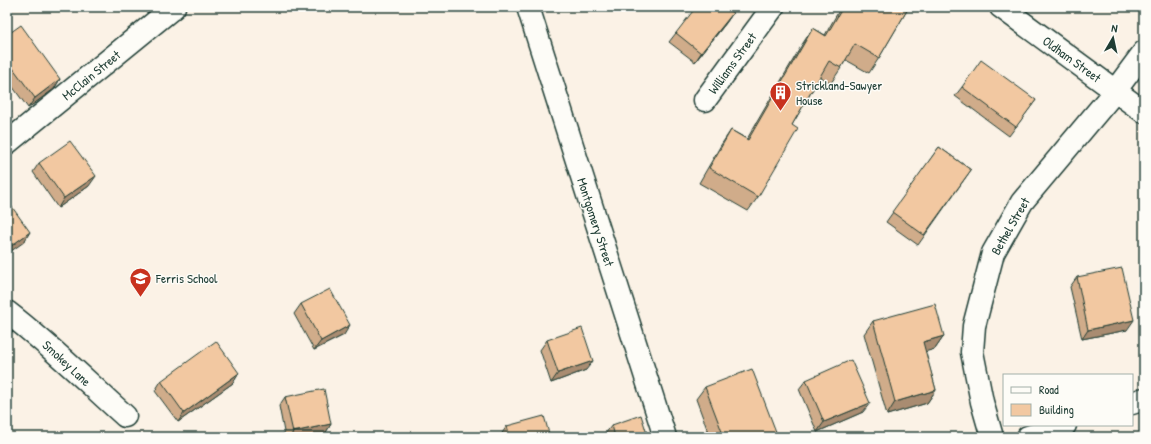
<svg xmlns="http://www.w3.org/2000/svg" width="1151" height="444" font-family="'Patrick Hand',sans-serif">
	<style>
		.lines { fill: none; stroke-linecap: round; stroke-linejoin: round }
		.minor-casing { stroke: #1f3d34; stroke-width: 25 }
		.minor { stroke: #fdfcf7; stroke-width: 22 }
		.wall { fill: #d0ac8a; stroke: #1f3d34 }
		.shaded-wall { fill: #a98c71; stroke: #1f3d34 }
		.building { fill: #f2c8a1; stroke: #1f3d34 }
		.labels { text-anchor: middle; dominant-baseline: central; stroke-width: 3; stroke-linejoin: round; paint-order: stroke }
		.street-label { font-size: 13px; fill: #1f3d34; stroke: #fdfcf7 }
		.poi-label { font-size: 13px; fill: #1f3d34; stroke: #fdfcf7; text-anchor: start }
	</style>
	<rect width="100%" height="100%" fill="#fbf2e6"/>
	<filter id="ink" filterUnits="userSpaceOnUse"><feTurbulence type="fractalNoise" baseFrequency=".025" numOctaves="2"/><feDisplacementMap in="SourceGraphic" scale="8" xChannelSelector="R" yChannelSelector="G"/><feConvolveMatrix kernelMatrix="1 2 1 2 8 2 1 2 1" color-interpolation-filters="sRGB"/></filter>
	<g filter="url(#ink)">
		<g class="lines">
			<defs>
				<g id="minor">
					<polyline points="528,7 665,437"/>
					<polyline points="1001,7 1144,112"/>
					<polyline points="705,100 773,7"/>
					<polyline points="7,143 174,7"/>
					<path d="M7,312c42,32 79,69 118,104"/>
					<polyline points="1132,403 1144,399"/>
					<polyline points="992,437 982,402 972,352 974,326 993,253 1022,202 1115,91 1144,52"/>
					<polyline points="1028,437 1065,425"/>
				</g>
			</defs>
			<use href="#minor" class="minor-casing"/>
			<use href="#minor" class="minor"/>
		</g>
		<g class="wall">
			<polygon points="841,7 909,7 879,58 869,73 846,60 841,68 831,83 820,77 792,125 758,197 748,211 699,183 721,145 731,130 747,139 803,43 813,28 825,35"/>
			<polygon points="733,13 726,23 695,62 669,42 676,33"/>
			<polygon points="7,35 60,79 54,89 28,108 7,79"/>
			<polygon points="962,87 1036,100 1009,136 955,96"/>
			<polygon points="939,147 971,170 918,245 886,222"/>
			<polygon points="39,163 89,186 58,208 33,172"/>
			<polygon points="1077,277 1127,330 1082,339 1070,287"/>
			<polygon points="301,304 344,335 314,350 294,314"/>
			<polygon points="873,321 944,336 935,349 925,351 936,390 927,403 887,415 864,334"/>
			<polygon points="547,340 586,370 551,383 540,350"/>
			<polygon points="239,373 233,383 178,422 155,391 161,381"/>
			<polygon points="806,380 863,412 817,432 799,389"/>
			<polygon points="705,387 778,437 710,437 696,399"/>
			<polygon points="285,397 331,424 325,434 310,437 285,437 279,406"/>
			<polygon points="612,425 648,437 606,437 605,434"/>
			<polygon points="507,426 550,437 500,437 500,436"/>
		</g>
		<g class="shaded-wall">
			<polygon points="733,13 726,23 695,62 701,53"/>
			<polygon points="60,79 54,89 28,108 35,98"/>
			<polygon points="96,176 89,186 58,208 64,198"/>
			<polygon points="30,232 24,242 7,254 7,249"/>
			<polygon points="1134,320 1127,330 1082,339 1088,330"/>
			<polygon points="350,325 344,335 314,350 321,341"/>
			<polygon points="944,336 935,349 914,355 923,342"/>
			<polygon points="593,361 586,370 551,383 558,373"/>
			<polygon points="239,373 233,383 178,422 184,413"/>
			<polygon points="936,390 927,403 887,415 895,402"/>
			<polygon points="870,403 863,412 817,432 824,422"/>
			<polygon points="331,424 325,434 310,437 290,437 293,432"/>
		</g>
		<g class="building">
			<polygon points="696,7 724,7 733,13 701,53 676,33"/>
			<polygon points="843,7 909,7 879,58 855,44 841,68 829,61 792,125 798,129 758,197 709,168 731,130 748,140 813,28 826,36"/>
			<polygon points="21,25 60,79 35,98 7,60 7,35"/>
			<polygon points="981,60 1036,100 1016,127 962,87"/>
			<polygon points="70,141 96,176 64,198 39,163"/>
			<polygon points="939,147 971,170 924,235 892,212"/>
			<polygon points="7,200 30,232 7,249"/>
			<polygon points="1122,268 1134,320 1088,330 1077,277"/>
			<polygon points="330,289 350,325 321,341 301,304"/>
			<polygon points="935,304 944,336 923,342 936,390 895,402 873,321"/>
			<polygon points="582,328 593,361 558,373 547,340"/>
			<polygon points="216,341 239,373 184,413 161,381"/>
			<polygon points="851,360 870,403 824,422 806,380"/>
			<polygon points="752,369 778,437 724,437 705,387"/>
			<polygon points="324,389 331,424 293,432 285,397"/>
			<polygon points="641,415 648,437 615,437 612,425"/>
			<polygon points="544,416 550,437 510,437 507,426"/>
		</g>
	</g>
	<defs>
		<symbol id="building-pin" viewBox="-11 -11 22 30"><path d="M0 17L-7.5 6A9.5 9.5 0 1 1 7.5 6Z" fill="#c8321e" stroke="#fdfcf7"/><path d="M-4-6H4V6H1V3H-1V6H-4ZM-2.5-4.3h1.7v1.8h-1.7ZM.8-4.3h1.7v1.8H.8ZM-2.5-1h1.7V.8h-1.7ZM.8-1h1.7V.8H.8Z" fill="#fff"/></symbol>
		<symbol id="school-pin" viewBox="-11 -11 22 30"><path d="M0 17L-7.5 6A9.5 9.5 0 1 1 7.5 6Z" fill="#c8321e" stroke="#fdfcf7"/><path d="M0-5L7-2L0 1L-7-2ZM-4 1L0 2.5L4 1V4Q0 6-4 4Z" fill="#fff"/></symbol>
	</defs>
	<g fill-rule="evenodd">
		<use href="#building-pin" x="768" y="80" width="25" height="34"/>
		<use href="#school-pin" x="128" y="266" width="25" height="34"/>
	</g>
	<g class="labels">
		<g class="street-label">
			<text transform="translate(1072 59) rotate(36)">Oldham Street</text>
			<text transform="translate(732 63) rotate(-54)">Williams Street</text>
			<text transform="translate(91 75) rotate(-39)">McClain Street</text>
			<text transform="translate(596 222) rotate(72)">Montgomery Street</text>
			<text transform="translate(1010 226) rotate(-60)">Bethel Street</text>
			<text transform="translate(67 363) rotate(43)">Smokey Lane</text>
		</g>
		<g class="poi-label">
			<text x="796" y="85">Strickland-Sawyer<tspan x="796" dy="15">House</tspan></text>
			<text x="156" y="278">Ferris School</text>
		</g>
	</g>
	<rect width="1151" height="444" fill="none" stroke="#fdfcf7" stroke-width="24"/>
	<rect x="12" y="12" width="1127" height="420" fill="none" stroke="#1f3d34" stroke-width="1.5" filter="url(#ink)"/>
	<rect x="1003" y="374" width="130" height="52" fill="#fdfcf7" stroke="#a4b0a9"/>
	<rect x="1011" y="387" width="20" height="6" fill="#fdfcf7" stroke="#a4b0a9"/>
	<text x="1039" y="394" font-size="12" fill="#1f3d34">Road</text>
	<rect x="1011" y="404" width="20" height="12" fill="#f2c8a1" stroke="#a4b0a9"/>
	<text x="1039" y="414" font-size="12" fill="#1f3d34">Building</text>
	<g transform="translate(1113 38) rotate(9)" stroke="#fdfcf7" stroke-width="3" paint-order="stroke">
	<path d="M0-3L7 15L0 10L-7 15Z" fill="#1f3d34"/>
	<text y="-6" font-size="11" font-weight="bold" text-anchor="middle" fill="#1f3d34">N</text>
	</g>
</svg>
